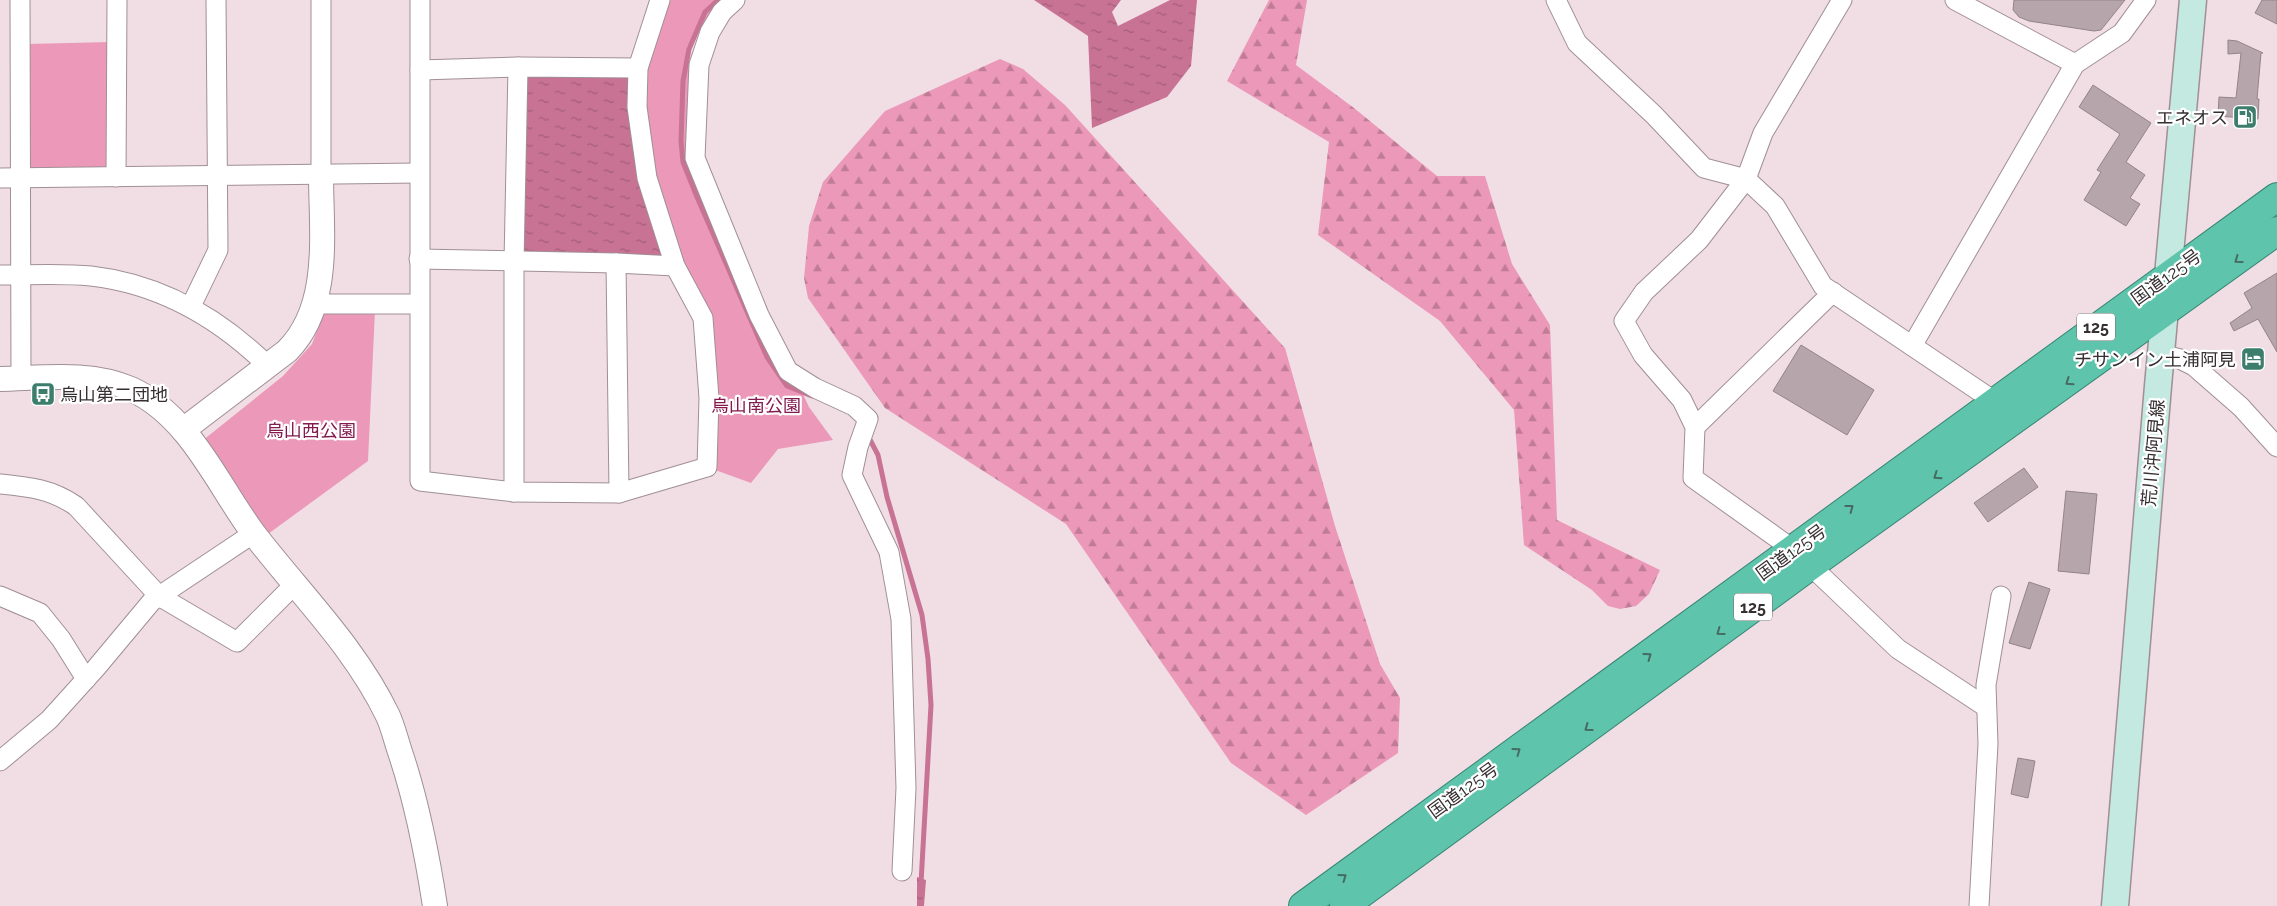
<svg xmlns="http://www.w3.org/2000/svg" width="2277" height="906" font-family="Raleway,'Noto Sans JP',sans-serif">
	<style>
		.forest { fill: url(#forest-firs) }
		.green { fill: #ec98b8 }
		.water { fill: url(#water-ripples) }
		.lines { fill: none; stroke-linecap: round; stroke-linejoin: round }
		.stream { stroke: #c87294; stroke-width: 5 }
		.building { fill: #b6a5ab; stroke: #948389 }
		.minor-casing { stroke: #a08f95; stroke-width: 21 }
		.tertiary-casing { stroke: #a08f95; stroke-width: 26 }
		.secondary-casing { stroke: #a08f95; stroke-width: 29 }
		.trunk-casing { stroke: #368673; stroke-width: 30 }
		.minor { stroke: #fff; stroke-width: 19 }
		.tertiary { stroke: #fff; stroke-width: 24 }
		.secondary { stroke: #c3e9e0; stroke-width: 26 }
		.trunk { stroke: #5ec4ac; stroke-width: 28 }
		.oneway { stroke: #466b62 }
		.labels { text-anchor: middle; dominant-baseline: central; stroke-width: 4.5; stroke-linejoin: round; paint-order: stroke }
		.shield { fill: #fff; stroke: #726d6f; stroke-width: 1 }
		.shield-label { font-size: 16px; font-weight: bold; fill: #362f31 }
		.poi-label { font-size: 18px; fill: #362f31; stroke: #fff; text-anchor: end }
		.street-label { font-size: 18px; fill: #362f31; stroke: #fff }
		.park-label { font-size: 18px; fill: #831b4f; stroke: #fff }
	</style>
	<defs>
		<pattern id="forest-firs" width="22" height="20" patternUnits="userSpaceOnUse" patternTransform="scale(1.25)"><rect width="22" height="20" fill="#ec98b8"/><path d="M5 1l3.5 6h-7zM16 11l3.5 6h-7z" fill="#c07c96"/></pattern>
		<pattern id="water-ripples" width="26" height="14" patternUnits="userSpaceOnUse" patternTransform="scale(1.25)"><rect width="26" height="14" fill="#c87294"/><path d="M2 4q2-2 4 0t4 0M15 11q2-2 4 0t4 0" fill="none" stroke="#a35e79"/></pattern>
	</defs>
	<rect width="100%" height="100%" fill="#f0dee4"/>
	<g class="forest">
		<polygon points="1269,0 1307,0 1296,65 1354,108 1437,176 1485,176 1512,264 1550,325 1557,520 1660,570 1649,594 1636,606 1620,609 1608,606 1592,590 1524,545 1514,410 1440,321 1318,235 1329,142 1227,81"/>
		<polygon points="1000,59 1023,69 1065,105 1285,348 1335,526 1380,664 1400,698 1398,753 1306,815 1231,763 1066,524 885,408 808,298 804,278 809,226 823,182 885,111"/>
	</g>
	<g class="green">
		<polygon points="671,0 721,0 687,47 704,182 809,407 833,440 778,449 751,483 707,467 703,318 675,266 637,107 657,11"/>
		<polygon points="111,42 112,157 105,168 27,169 27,44"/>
		<polygon points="325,310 375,310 368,461 268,534 202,441 283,376 312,344"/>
	</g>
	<g class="water">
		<polygon points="1034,0 1121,0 1112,12 1118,26 1170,0 1197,0 1191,66 1167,97 1092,128 1088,36"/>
		<polygon points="521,65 643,68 638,107 676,260 518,257"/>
		<polygon points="917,877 926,880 924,906 917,906"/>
	</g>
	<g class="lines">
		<g class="stream">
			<polyline points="718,0 705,12 689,49 683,81 681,141 683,162 697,197 767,357 787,386 812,396"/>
			<polyline points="867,434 878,455 887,497 922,615 928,659 931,705 921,883"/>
		</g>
	</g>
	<g class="building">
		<polygon points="2014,0 2125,0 2101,30 2094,31 2029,21 2019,17 2013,10"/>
		<polygon points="2262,0 2277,0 2277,24 2255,13"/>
		<polygon points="2228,40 2237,41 2263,53 2261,53 2257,99 2259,99 2258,119 2218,116 2219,97 2236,98 2241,53 2228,54"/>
		<polygon points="2093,85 2151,123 2126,162 2145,175 2130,198 2140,204 2126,226 2084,200 2101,172 2097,170 2120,134 2079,107"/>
		<polygon points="2277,273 2277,352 2258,319 2234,331 2230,323 2252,308 2244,293"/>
		<polygon points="1801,345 1874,390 1847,435 1773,391"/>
		<polygon points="2024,468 2038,487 1988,522 1974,503"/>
		<polygon points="2066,491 2097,494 2089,574 2058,571"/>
		<polygon points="2029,582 2050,589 2030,649 2009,643"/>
		<polygon points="2018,758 2035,761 2028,798 2011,794"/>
	</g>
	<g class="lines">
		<defs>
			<g id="minor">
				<polyline points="20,0 21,379"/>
				<polyline points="321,0 321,174"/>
				<polyline points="420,0 420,481 514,492 619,493 707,467 709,398 703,318 675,266 647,178 637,107 638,68 660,0"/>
				<polyline points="735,0 722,12 710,32 699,65 695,158 759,315 788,371 815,388 854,406 868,419 858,447 852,475 889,552 901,619 906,788 902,871"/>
				<polyline points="1556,0 1577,43 1654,115 1704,168 1746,179 1775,206 1823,286 1994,401"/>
				<polyline points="1842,0 1763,133 1746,179 1699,240 1644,292 1624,321 1643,355 1682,400 1695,427 1693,478 1794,550 1898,649 1986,707"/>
				<polyline points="1955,0 2075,64 2122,33 2146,0"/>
				<polyline points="420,70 518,67 638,68"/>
				<polyline points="116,177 117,0"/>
				<polyline points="0,178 419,173"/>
				<polyline points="419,259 616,263 675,266"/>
				<polyline points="616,263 619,493"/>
				<path d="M0,275c30,0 62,-2 91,1 69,8 128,42 177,90"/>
				<polyline points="315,304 419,304"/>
				<polyline points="191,306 218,250 216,0"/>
				<polyline points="1912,346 2075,64"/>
				<polyline points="2161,354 2180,359 2194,366 2241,407 2277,447"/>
				<polyline points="1695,427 1833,292"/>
				<path d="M0,484c30,3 51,5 76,22l83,90 78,46 58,-58"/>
				<polyline points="514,492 514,262 518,67"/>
				<polyline points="0,596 40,613 61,639 86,679"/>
				<polyline points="0,761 49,720 96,668 152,601 254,533"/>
				<polyline points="1979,906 1988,744 1986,685 2001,596"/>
			</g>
			<g id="tertiary">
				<path d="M0,379c42,-1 91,-8 131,10 59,27 86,95 123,145 46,60 101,113 134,182 5,11 8,24 12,36 17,50 27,102 35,154"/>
				<path d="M183,430l104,-79c45,-45 34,-118 34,-177"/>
			</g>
			<polyline id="secondary" points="2115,906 2158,386 2193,0"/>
			<g id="trunk">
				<path d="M1303,906c325,-236 649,-474 974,-709"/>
				<polyline points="1344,906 1810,566 2277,231"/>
			</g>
		</defs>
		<use href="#minor" class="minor-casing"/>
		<use href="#tertiary" class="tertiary-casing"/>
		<use href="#secondary" class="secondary-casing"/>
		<use href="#trunk" class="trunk-casing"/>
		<use href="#minor" class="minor"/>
		<use href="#tertiary" class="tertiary"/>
		<use href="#secondary" class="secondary"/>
		<use href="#trunk" class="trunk"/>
	</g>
	<defs><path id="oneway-chevron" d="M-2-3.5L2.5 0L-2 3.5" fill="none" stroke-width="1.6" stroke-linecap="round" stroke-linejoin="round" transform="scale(1.25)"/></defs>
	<g class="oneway">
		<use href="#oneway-chevron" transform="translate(2238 260) rotate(144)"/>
		<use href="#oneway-chevron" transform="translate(2069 382) rotate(145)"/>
		<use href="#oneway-chevron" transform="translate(1937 476) rotate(145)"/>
		<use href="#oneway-chevron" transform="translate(1850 508) rotate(-37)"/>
		<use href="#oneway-chevron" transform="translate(1720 632) rotate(144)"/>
		<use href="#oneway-chevron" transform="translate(1648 656) rotate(-36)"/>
		<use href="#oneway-chevron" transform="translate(1588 728) rotate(144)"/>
		<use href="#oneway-chevron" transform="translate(1517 751) rotate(-36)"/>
		<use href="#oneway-chevron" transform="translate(1343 877) rotate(-36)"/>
	</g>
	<defs>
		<symbol id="fuel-square" viewBox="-11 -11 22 22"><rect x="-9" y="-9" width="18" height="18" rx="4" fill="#3d7d6c" stroke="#fff"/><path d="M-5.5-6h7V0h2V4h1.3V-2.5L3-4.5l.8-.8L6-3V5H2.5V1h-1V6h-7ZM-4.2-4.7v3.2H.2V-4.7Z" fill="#fff"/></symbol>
		<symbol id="hotel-square" viewBox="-11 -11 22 22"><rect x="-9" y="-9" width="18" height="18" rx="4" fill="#3d7d6c" stroke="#fff"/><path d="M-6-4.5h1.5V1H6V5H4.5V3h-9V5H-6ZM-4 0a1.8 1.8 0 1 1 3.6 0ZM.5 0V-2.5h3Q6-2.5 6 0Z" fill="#fff"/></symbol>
		<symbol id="bus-square" viewBox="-11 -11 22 22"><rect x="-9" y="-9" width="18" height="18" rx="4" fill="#3d7d6c" stroke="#fff"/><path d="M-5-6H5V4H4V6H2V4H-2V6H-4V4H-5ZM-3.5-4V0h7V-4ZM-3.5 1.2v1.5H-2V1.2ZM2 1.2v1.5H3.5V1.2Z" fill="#fff"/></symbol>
	</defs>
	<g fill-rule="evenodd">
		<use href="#fuel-square" x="2231" y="103" width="28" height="28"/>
		<use href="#hotel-square" x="2239" y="345" width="28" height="28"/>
		<use href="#bus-square" x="29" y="380" width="28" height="28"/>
	</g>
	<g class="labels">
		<g class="shield">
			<rect x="2077" y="313.5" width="38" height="27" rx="4"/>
			<rect x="1734" y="593.5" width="38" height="27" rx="4"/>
		</g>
		<g class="shield-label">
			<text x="2096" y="327">125</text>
			<text x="1753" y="607">125</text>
		</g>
		<g class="poi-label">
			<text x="2228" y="117">エネオス</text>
			<text x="2236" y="359">チサンイン土浦阿見</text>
			<text x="60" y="394" text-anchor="start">烏山第二団地</text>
		</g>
		<g class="street-label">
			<text transform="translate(2166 277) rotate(-36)">国道125号</text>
			<text transform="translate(2153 453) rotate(-85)">荒川沖阿見線</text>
			<text transform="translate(1791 552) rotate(-36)">国道125号</text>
			<text transform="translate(1463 790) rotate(-36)">国道125号</text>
		</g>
		<g class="park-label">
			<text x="756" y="405">烏山南公園</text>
			<text x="311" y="430">烏山西公園</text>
		</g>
	</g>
</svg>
